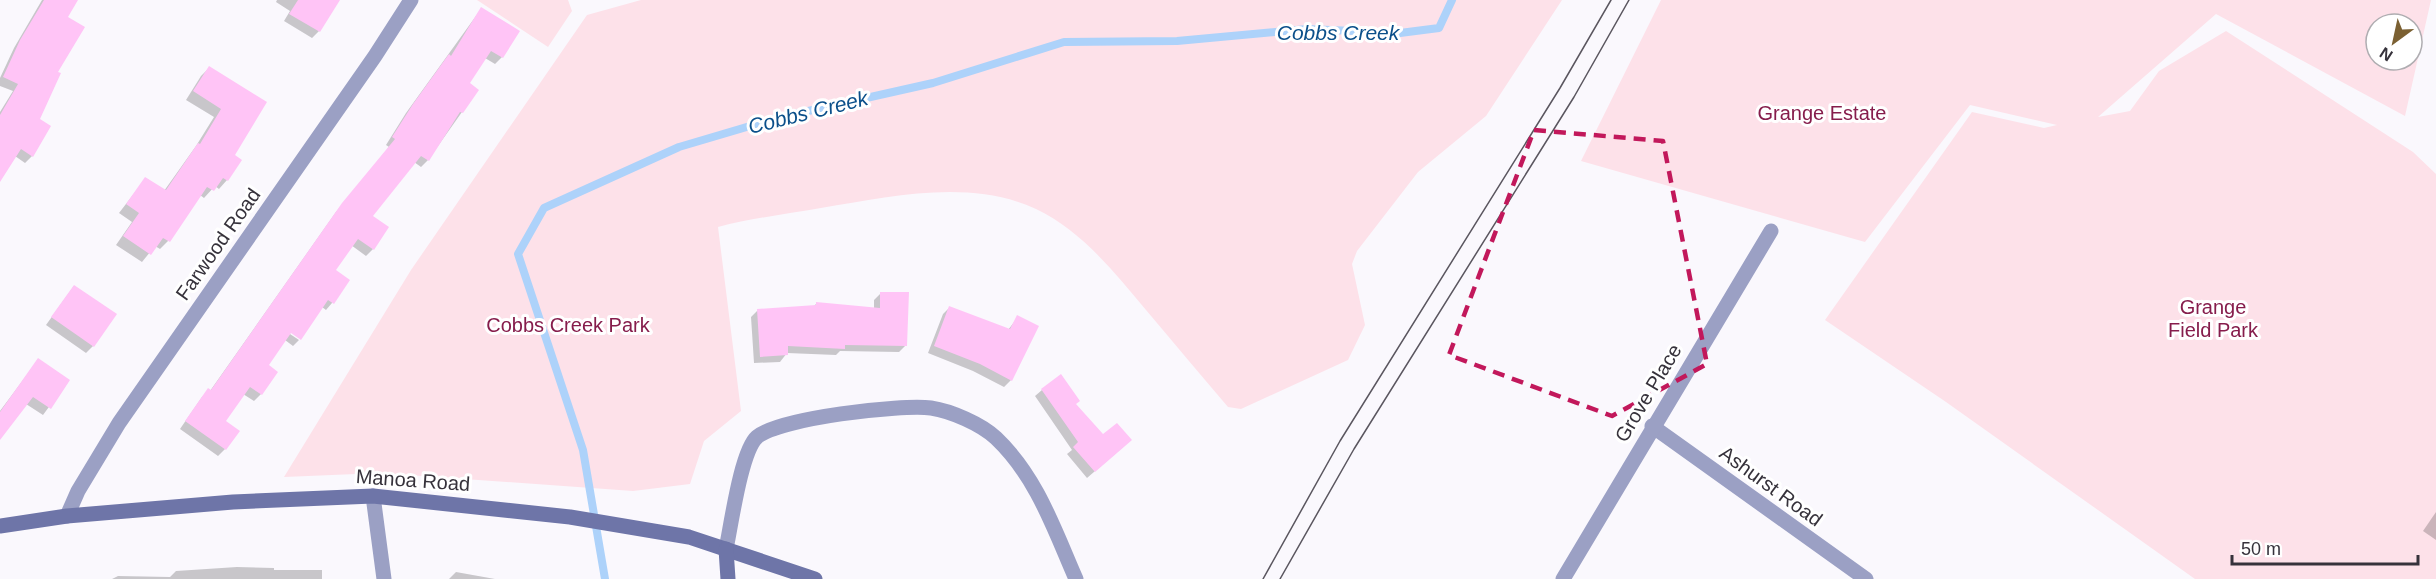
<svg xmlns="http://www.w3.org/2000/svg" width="2436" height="579" font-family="Arial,sans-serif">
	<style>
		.green { fill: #fde1e9; fill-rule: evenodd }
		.shadow { fill: #0003 }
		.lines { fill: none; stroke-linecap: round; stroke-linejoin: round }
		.stream { stroke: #add2fa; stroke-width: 8 }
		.building { fill: #ffc4f6 }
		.street { stroke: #9ba0c4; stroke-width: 15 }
		.secondary { stroke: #6e75a8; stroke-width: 15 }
		.tram { stroke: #5a565f; stroke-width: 1.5 }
		.marked { fill: none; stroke: #c2185b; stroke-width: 4.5; stroke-dasharray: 12 8; stroke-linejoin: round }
		.labels { text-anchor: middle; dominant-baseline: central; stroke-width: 6; stroke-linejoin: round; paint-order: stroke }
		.park-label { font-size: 20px; fill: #861d4c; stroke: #fff }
		.street-label { font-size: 20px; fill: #36323b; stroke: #fff }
		.water-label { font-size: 21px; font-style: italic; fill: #0b4f8a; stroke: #fff }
	</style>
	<rect width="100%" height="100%" fill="#faf8fd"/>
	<g class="green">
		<polygon points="477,0 568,0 572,11 548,47"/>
		<path d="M641,0h921l-76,116 -68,56 -61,79 -5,13 13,61 -17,35 -107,49 -13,-2c-28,-33 -55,-65 -82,-97 -32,-38 -64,-79 -110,-101 -67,-31 -146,-12 -215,-1 -34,6 -69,10 -103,19l23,184 -37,30 -14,43 -57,7 -253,-18 -96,4 127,-207 176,-255z"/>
		<path d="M1661,0h770l-26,116 -189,-102 -118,103 32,-6 29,-40 67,-40 187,121 23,22v405h-241l-249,-177 -121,-82 147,-208 72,16 13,-3 -87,-20 -105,137 -284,-81zM2376,24h36v36h-36z"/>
	</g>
	<g class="shadow">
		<polygon points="42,0 76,0 66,18 56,73 38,120 32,156 25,163 15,156 0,180 0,112 13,91 0,86 0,78 14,48"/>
		<polygon points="277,0 338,0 319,31 312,38 284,21 290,11 276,2"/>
		<polygon points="481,9 502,57 495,64 485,58 468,84 462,112 428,160 421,167 414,162 370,216 373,249 366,256 351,245 334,270 348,280 332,303 326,310 322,307 286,327 284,330 299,340 293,346 285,340 267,365 276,372 261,394 254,401 243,394 224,421 225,449 218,456 180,429 202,397 210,391 336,212 389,147 386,145 406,113"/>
		<polygon points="209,68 265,103 233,156 227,180 219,189 215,186 204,198 200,195 168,241 160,249 155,246 142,262 116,245 132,222 119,213 146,178 164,191 196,146 214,117 186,100 201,76"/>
		<polygon points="74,286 93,346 86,353 46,325"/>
		<polygon points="881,293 906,345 899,352 840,351 836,355 787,353 780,362 754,363 751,317 758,310 813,307 816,304 874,309 874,300"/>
		<polygon points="950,307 1008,330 1018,317 1011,380 1004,387 973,371 928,353 943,314"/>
		<polygon points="38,360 68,381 43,415 26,404 0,437 0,411"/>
		<polygon points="1042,390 1075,404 1103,437 1124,446 1087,478 1067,454 1072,450 1035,396"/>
		<polygon points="2436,512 2436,540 2423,531"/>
		<polygon points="237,567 274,568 274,570 322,570 322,579 112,579 118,576 170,577 176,571"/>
		<polygon points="456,572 495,579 449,579"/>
	</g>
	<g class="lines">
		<polyline class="stream" points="605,579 583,450 518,254 544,208 679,147 777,118 933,83 1064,42 1177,41 1307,29 1400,33 1439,28 1452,0"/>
	</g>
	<g class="building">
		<polygon points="44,0 78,0 68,17 85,27 58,72 61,73 40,119 51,126 33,157 21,149 0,182 0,115 18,84 3,77 20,40"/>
		<polygon points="298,0 340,0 320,32 289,14"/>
		<polygon points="481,7 520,31 503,58 491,51 470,83 479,90 463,113 460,112 429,161 421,156 373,216 389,227 374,250 358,239 336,270 350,280 334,304 328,300 301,340 291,333 269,365 278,372 262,395 250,387 226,421 240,431 226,450 185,421 208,388 211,390 342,203 395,139 392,137 413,104 449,54 451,56"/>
		<polygon points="209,66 267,102 235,155 242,160 228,181 223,178 214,191 207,187 170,242 163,238 151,255 123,236 139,213 126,204 145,177 166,190 198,143 200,144 221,109 193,91"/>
		<polygon points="74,285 117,314 94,347 51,317"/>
		<polygon points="880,292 909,292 907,346 845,345 845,349 788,346 788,355 760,357 757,309 816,305 816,302 880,308"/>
		<polygon points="949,306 1010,329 1017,315 1039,326 1012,381 980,364 934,346"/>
		<polygon points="38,358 70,380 51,409 33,397 0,440 0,412"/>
		<polygon points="1061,374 1080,401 1076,404 1103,434 1117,423 1132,440 1095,472 1073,447 1078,442 1041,389"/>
	</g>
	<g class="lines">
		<g class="street">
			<polyline points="1652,426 1866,579"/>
			<polyline points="373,496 384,579"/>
			<polyline points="67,516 78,491 119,423 375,56 411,0"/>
			<path d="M726,549c5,-23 15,-98 31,-112 22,-19 144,-33 174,-29 20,3 50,16 65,30 41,39 58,91 80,141"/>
			<polyline points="1563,579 1771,231"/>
		</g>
		<g class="secondary">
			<polyline points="0,526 67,516 233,502 373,496 570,517 689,537 815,579"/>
			<polyline points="726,549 728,579"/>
		</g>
		<g class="tram">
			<polyline points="1263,579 1340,441 1560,88 1611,0"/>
			<polyline points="1280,579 1354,449 1574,97 1629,0"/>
		</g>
	</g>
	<path class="marked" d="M1534,130l129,11 44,223 -95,52 -163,-61z"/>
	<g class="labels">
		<g class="park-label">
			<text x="1822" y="113">Grange Estate</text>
			<text x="2213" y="307">Grange<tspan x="2213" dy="23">Field Park</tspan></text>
			<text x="568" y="325">Cobbs Creek Park</text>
		</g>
		<g class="street-label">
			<text transform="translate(218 244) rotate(-55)">Farwood Road</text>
			<text transform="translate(1648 393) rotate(-59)">Grove Place</text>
			<text transform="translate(413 480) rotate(4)">Manoa Road</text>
			<text transform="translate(1771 486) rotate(36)">Ashurst Road</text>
		</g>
		<g class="water-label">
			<text x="1338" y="32">Cobbs Creek</text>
			<text transform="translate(808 112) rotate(-14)">Cobbs Creek</text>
		</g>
	</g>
	<g transform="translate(2394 42) rotate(213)"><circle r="28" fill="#ffffff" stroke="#afadb1" stroke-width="1.5"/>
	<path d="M0-4.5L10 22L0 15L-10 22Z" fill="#7b6032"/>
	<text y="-9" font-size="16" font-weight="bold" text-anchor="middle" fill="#36323b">N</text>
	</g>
	<path d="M2232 555v9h186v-9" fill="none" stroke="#36323b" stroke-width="3"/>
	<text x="2241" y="555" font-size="18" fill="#36323b" stroke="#ffffff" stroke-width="4.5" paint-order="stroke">50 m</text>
</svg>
